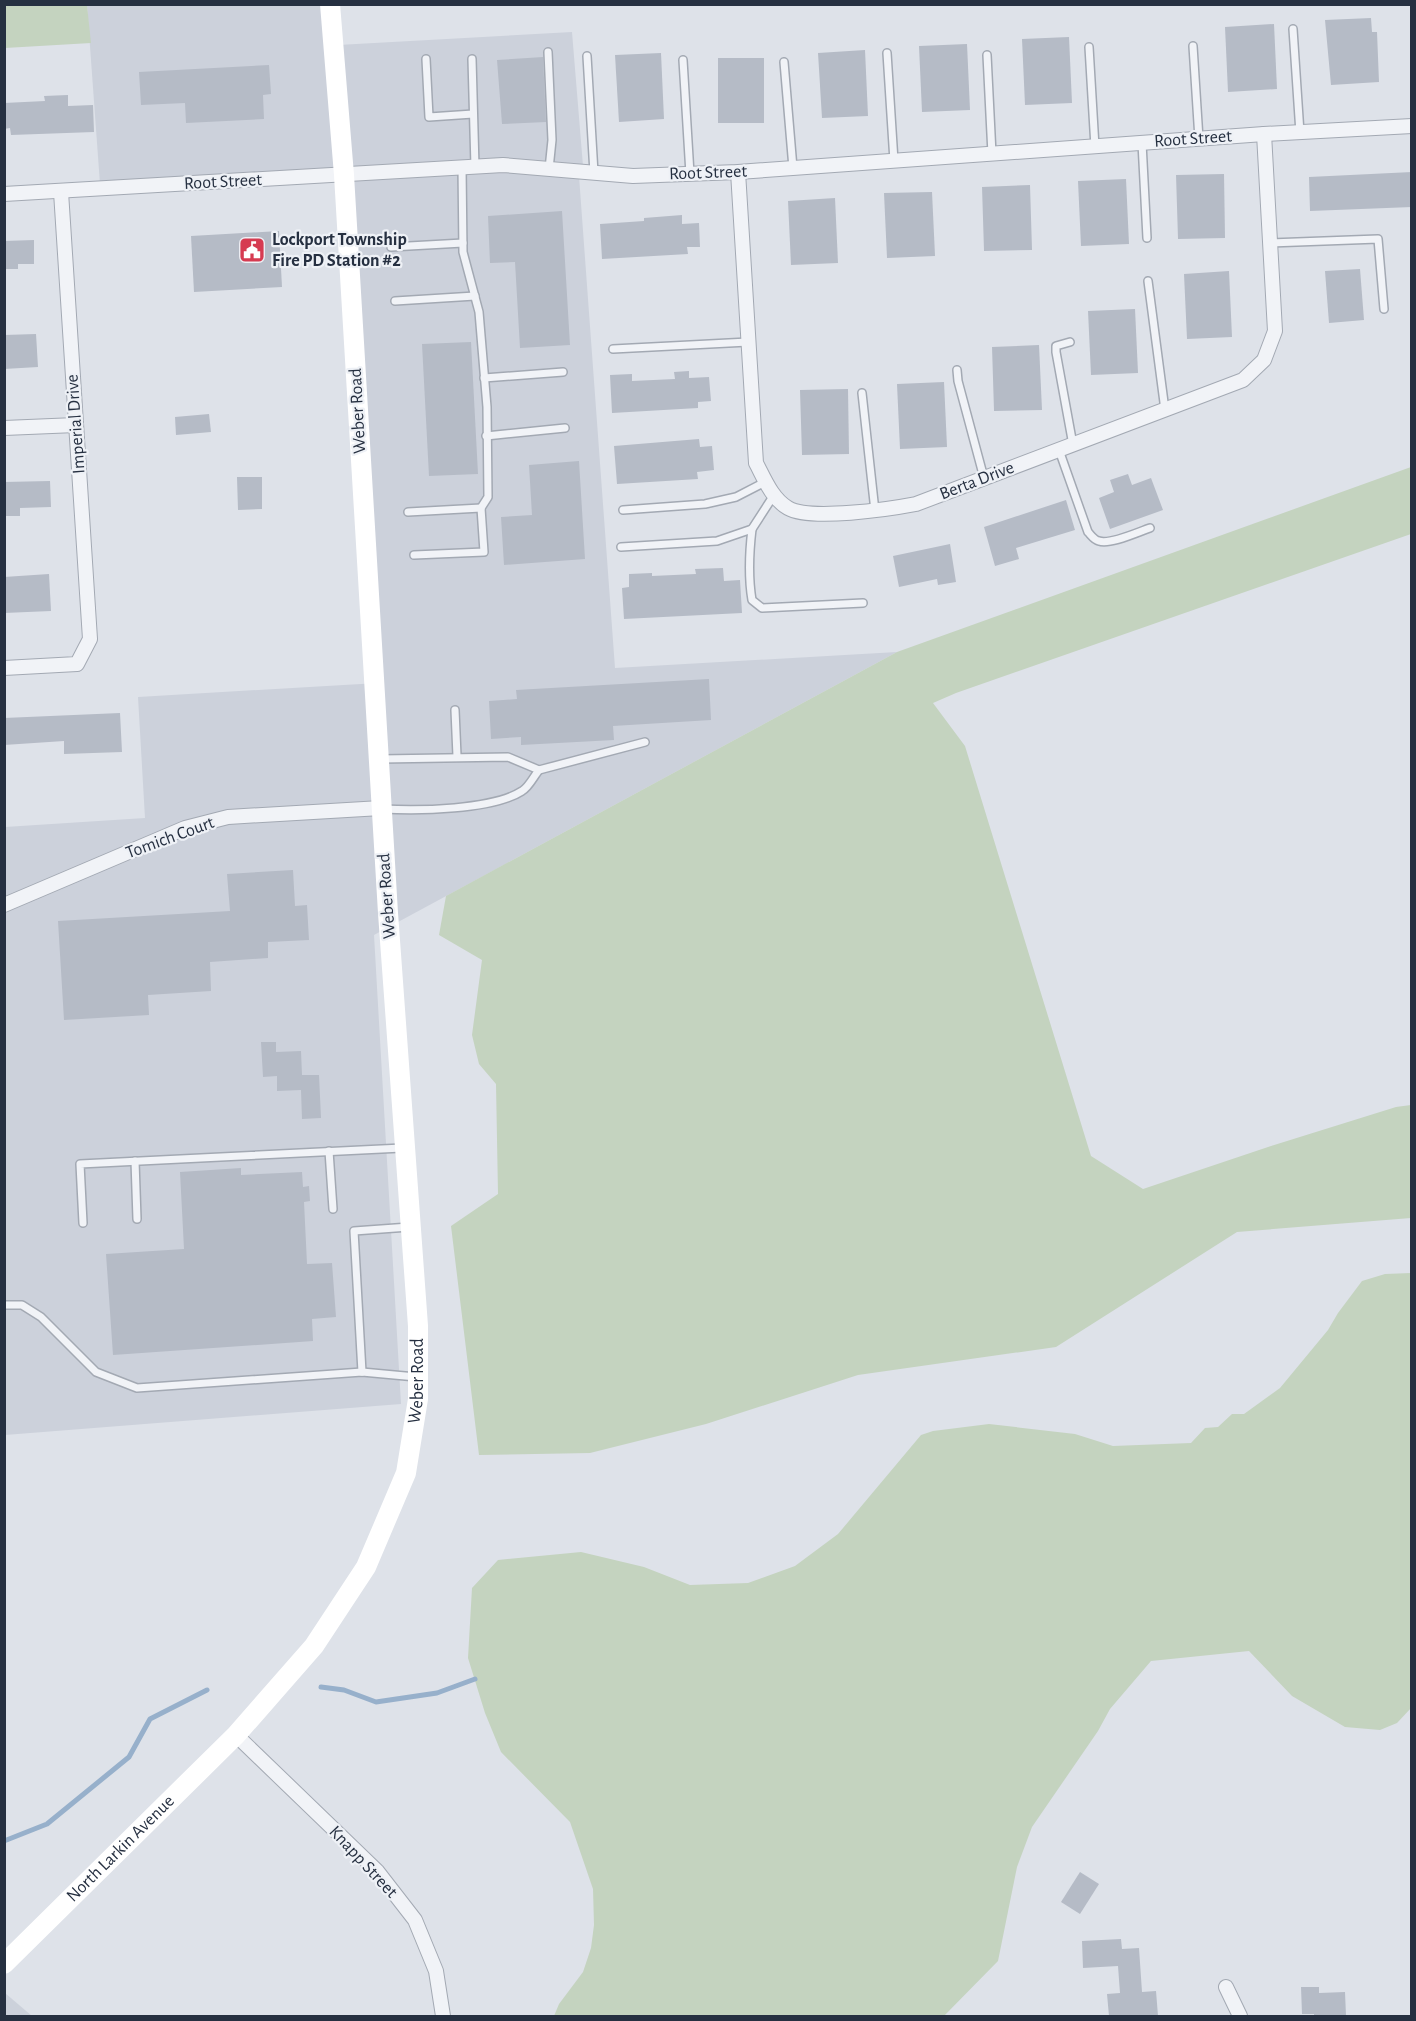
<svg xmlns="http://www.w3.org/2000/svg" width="1416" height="2021" font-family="'Alegreya Sans',sans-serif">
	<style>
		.built { fill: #ccd1db }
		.green { fill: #c4d3bf }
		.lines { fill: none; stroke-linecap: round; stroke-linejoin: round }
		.stream { stroke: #97b0cb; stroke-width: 5 }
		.building { fill: #b5bbc6 }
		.lane-casing { stroke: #a3a9b3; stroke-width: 10 }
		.street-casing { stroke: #a3a9b3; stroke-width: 16 }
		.lane { stroke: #f1f3f7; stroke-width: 7 }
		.street { stroke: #f1f3f7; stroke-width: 14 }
		.secondary { stroke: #fff; stroke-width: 20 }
		.labels { text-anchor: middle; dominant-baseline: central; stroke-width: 4.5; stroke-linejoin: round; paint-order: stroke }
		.street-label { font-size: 18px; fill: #263041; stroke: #eef1f6 }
		.poi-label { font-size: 18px; font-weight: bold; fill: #263041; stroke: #eef1f6; text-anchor: start }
	</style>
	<rect width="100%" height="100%" fill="#dee2e9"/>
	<g class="built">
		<polygon points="87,5 324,5 338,169 100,184"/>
		<polygon points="572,32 583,166 579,176 615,668 897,652 374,935 401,1404 5,1435 5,827 145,818 138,697 378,683 338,45"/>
		<polygon points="5,1993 32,2016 5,2016"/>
	</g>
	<g class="green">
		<polygon points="5,4 87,5 91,43 5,48"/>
		<polygon points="1411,467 1411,534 956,693 933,703 965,746 1091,1156 1143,1189 1271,1146 1396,1107 1411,1105 1411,1218 1237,1232 1056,1347 858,1375 706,1424 590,1453 479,1455 451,1226 498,1194 496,1084 479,1064 472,1035 482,960 439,935 446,896 897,652"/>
		<polygon points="1411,1273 1412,1707 1397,1723 1380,1730 1345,1727 1292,1696 1249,1651 1151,1661 1110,1709 1098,1731 1032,1827 1017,1867 998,1961 944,2016 554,2016 559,2004 583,1972 591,1948 594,1925 593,1889 570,1822 501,1752 485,1713 468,1658 472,1588 498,1560 581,1552 644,1567 690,1585 748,1583 795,1566 838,1534 921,1435 933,1431 989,1424 1075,1434 1113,1446 1191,1443 1205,1428 1218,1427 1232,1414 1244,1414 1280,1388 1328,1330 1338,1313 1362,1281 1385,1274"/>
	</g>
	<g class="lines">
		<g class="stream">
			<polyline points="321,1687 344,1690 376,1702 437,1693 475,1679"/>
			<polyline points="4,1841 47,1824 129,1757 150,1719 207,1690"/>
		</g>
	</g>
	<g class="building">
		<polygon points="1371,18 1372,32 1377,32 1379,82 1331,85 1325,20"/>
		<polygon points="1274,24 1277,89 1228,92 1225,27"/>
		<polygon points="1069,37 1072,103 1025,105 1022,39"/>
		<polygon points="967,44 970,110 922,112 919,46"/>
		<polygon points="865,50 868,116 822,118 818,53"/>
		<polygon points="661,53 664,119 619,122 615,55"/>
		<polygon points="543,57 546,122 502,124 497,60"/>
		<rect x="718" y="58" width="46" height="65"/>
		<polygon points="269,65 271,94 263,95 264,119 186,123 185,103 141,105 139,72"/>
		<polygon points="68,95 68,106 93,105 94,132 11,135 10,128 4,129 4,103 45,101 44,96"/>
		<polygon points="1412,172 1412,207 1310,211 1309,177"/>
		<polygon points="1224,174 1225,238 1178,239 1176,175"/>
		<polygon points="1126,179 1129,244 1081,246 1078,181"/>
		<polygon points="1030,185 1032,250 984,251 982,187"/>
		<polygon points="932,192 935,256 887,258 884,193"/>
		<polygon points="835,198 838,263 791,265 788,201"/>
		<polygon points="562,211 570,345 520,348 515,262 490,263 488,216"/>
		<polygon points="682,215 682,224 699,223 700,247 687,247 688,254 602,259 600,224 644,221 644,218"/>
		<polygon points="279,231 282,287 194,292 191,236"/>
		<polygon points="34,240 34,264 18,264 18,269 4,269 4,241"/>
		<polygon points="1360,269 1364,320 1329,323 1325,271"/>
		<polygon points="1229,271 1232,337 1187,339 1184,274"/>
		<polygon points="1135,309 1138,373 1091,375 1088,311"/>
		<polygon points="36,334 38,367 4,369 4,335"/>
		<polygon points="471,342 478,474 429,476 422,344"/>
		<polygon points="1039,345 1042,410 994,411 992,347"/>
		<polygon points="689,371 689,378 709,377 711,401 698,402 698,408 612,413 610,375 632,374 632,381 675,379 674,372"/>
		<polygon points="944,382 947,447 900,449 897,384"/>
		<polygon points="848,389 849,454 802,455 800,390"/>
		<polygon points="209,414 211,432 176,435 175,417"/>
		<polygon points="699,439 700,447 712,446 714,470 697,472 698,479 617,484 614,446"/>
		<polygon points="579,461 585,559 504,565 501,517 532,515 529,465"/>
		<polygon points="1128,474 1132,485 1151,478 1163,510 1110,529 1099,498 1114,492 1110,480"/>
		<polygon points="237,477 262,477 262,509 238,510"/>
		<polygon points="50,481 51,507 20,508 20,516 4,516 4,482"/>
		<polygon points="1066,500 1075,530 1016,548 1019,559 995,566 984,527"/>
		<polygon points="950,544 956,582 938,585 937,579 899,587 893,556"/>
		<polygon points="723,568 724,581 740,580 742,613 624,619 622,588 629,587 629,574 652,573 652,576 696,574 695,569"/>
		<polygon points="49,574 51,611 4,613 4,577"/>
		<polygon points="709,679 711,720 613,726 614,740 521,745 521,737 491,739 489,701 517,699 516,690"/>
		<polygon points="120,713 122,752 64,754 64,741 4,745 4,718"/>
		<polygon points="293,870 295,906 307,905 309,940 268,942 268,958 210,962 211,991 148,995 149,1015 64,1020 58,921 230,911 227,874"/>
		<polygon points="261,1042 276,1042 276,1052 301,1051 302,1075 319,1075 321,1118 302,1119 301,1090 277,1091 277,1076 263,1077"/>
		<polygon points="241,1168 241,1175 302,1172 303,1187 309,1186 310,1201 304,1202 307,1264 332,1263 336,1317 312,1319 313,1341 113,1355 106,1254 184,1249 180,1172"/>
		<polygon points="1080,1872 1099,1884 1080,1914 1061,1902"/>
		<polygon points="1121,1939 1122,1949 1139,1948 1142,1992 1156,1991 1158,2016 1109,2016 1107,1994 1120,1993 1118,1966 1083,1968 1082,1941"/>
		<polygon points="1301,1987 1319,1987 1319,1993 1345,1992 1346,2016 1314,2016 1314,2014 1302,2014"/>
	</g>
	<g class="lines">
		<defs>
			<g id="lane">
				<polyline points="1293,29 1300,133"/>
				<polyline points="1193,46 1199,139"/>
				<polyline points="1089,47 1095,147"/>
				<polyline points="548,52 552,140 549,169"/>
				<polyline points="887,53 894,161"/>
				<polyline points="987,55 992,154"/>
				<polyline points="587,56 594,173"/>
				<polyline points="426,59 429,117 473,114"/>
				<polyline points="472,59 475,167"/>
				<polyline points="683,60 690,174"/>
				<polyline points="784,62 793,168"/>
				<polyline points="1142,143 1147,238"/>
				<polyline points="1270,243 1378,239 1384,309"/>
				<polyline points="391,247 463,243"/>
				<polyline points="1148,281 1165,410"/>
				<polyline points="395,301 475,296"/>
				<polyline points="1070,342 1056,346 1056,352 1073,445"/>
				<polyline points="613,349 748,342"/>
				<polyline points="957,370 958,381 984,478"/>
				<polyline points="484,378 563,372"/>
				<polyline points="862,393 875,511"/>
				<polyline points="486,436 565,428"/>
				<path d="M1059,450l29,82c3,3 6,8 11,9 11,4 39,-9 51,-13"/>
				<polyline points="623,510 705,504 736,497 767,481"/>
				<polyline points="408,512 481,508"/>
				<path d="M752,529c-3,25 -4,47 0,71l10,8 101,-5"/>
				<polyline points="621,547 717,541 752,529 774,495"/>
				<polyline points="414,555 484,552 481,508 488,497 487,407 479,312 463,252 462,167"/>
				<polyline points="455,710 457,756"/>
				<path d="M381,759l127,-2 31,13c-5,6 -10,17 -17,21 -29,19 -105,20 -139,18"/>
				<polyline points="539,770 645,742"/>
				<polyline points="329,1151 333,1209"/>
				<polyline points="135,1161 137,1219"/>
				<polyline points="83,1223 80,1164 402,1148"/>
				<polyline points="4,1305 22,1305 41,1317 96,1372 137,1388 362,1372 416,1377"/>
				<polyline points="362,1372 354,1231 409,1227"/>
			</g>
			<g id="street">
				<path d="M738,172l18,291c8,15 16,36 32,45 22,13 102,1 128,-4l327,-124 21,-20 11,-29 -11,-197"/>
				<polyline points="4,194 503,165 633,176 738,172 1264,134 1412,126"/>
				<polyline points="4,428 76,425"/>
				<polyline points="4,668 77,664 90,639 61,192"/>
				<polyline points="4,905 185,828 228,817 381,808"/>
				<polyline points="236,1735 377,1871 415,1920 436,1971 443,2016"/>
				<polyline points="1226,1987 1240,2016"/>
			</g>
		</defs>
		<use href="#lane" class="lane-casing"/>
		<use href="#street" class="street-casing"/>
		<use href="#lane" class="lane"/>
		<use href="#street" class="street"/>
		<path class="secondary" id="s1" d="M4,1964l232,-229 78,-89 52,-79 40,-94 12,-74v-73l-30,-413 -44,-738 -14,-171"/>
	</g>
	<defs>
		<symbol id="civic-square" viewBox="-11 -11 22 22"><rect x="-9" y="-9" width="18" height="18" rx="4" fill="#d63b51" stroke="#eef1f6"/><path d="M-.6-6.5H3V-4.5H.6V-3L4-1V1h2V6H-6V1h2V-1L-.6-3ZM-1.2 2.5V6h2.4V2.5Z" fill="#fff"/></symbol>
	</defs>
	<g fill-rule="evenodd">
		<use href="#civic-square" x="237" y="235" width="30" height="30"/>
	</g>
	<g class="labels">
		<g class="street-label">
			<text transform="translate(1193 139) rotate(-4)">Root Street</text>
			<text transform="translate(708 173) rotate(-2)">Root Street</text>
			<text transform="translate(223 182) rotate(-3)">Root Street</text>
			<text transform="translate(358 411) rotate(-93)">Weber Road</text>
			<text transform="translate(76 424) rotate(-94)">Imperial Drive</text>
			<text transform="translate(977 481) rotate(-21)">Berta Drive</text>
			<text transform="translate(170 838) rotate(-20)">Tomich Court</text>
			<text transform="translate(387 896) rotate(-94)">Weber Road</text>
			<text stroke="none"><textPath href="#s1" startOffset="734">Weber Road</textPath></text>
			<text stroke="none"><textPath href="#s1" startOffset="164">North Larkin Avenue</textPath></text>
			<text transform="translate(363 1862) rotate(47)">Knapp Street</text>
		</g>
		<g class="poi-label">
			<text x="272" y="240">Lockport Township<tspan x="272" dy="21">Fire PD Station #2</tspan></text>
		</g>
	</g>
	<rect width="1416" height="2021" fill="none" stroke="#263041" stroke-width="12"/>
</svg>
